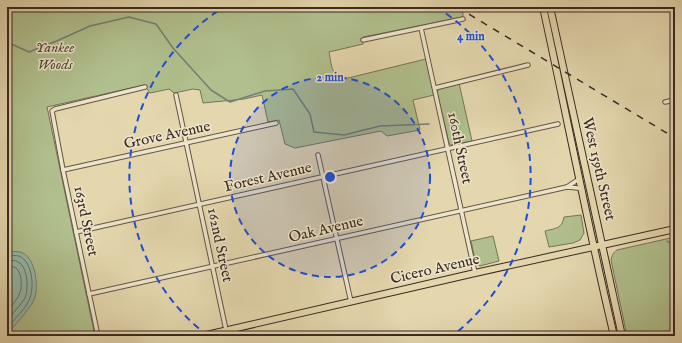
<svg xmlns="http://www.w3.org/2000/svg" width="682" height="343" font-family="'IM FELL English',serif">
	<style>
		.green { fill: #b0bf8d; stroke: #767458 }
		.water { fill: #95baaa; stroke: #718074 }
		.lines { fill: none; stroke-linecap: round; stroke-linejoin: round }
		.shore { stroke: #687266; stroke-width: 1 }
		.stream { stroke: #718074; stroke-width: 1.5 }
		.minor-casing { stroke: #655445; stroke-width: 5.5 }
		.primary-casing { stroke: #3b2922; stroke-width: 8 }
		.minor { stroke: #ede5ca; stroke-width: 3.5 }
		.primary { stroke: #e4d7ae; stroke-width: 6 }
		.rail { stroke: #3b2922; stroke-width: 1.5; stroke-dasharray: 7 7; stroke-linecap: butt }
		.ring { fill: none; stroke: #1d4ed8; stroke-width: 2; stroke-dasharray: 7 5 }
		.labels { text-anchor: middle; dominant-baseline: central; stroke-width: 3; stroke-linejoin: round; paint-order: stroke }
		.park-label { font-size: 15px; font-style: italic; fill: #524737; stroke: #ede5ca }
		.street-label { font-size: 15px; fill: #3b2922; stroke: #ede5ca }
		.centre { fill: #1d4ed8; stroke: #ede5ca; stroke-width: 2 }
		.ring-label { font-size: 12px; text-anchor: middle; font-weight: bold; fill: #1d4ed8; stroke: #ede5ca; stroke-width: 3; stroke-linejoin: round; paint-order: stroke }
	</style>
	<rect width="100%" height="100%" fill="#e4d7ae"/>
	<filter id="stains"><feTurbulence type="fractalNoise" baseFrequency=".005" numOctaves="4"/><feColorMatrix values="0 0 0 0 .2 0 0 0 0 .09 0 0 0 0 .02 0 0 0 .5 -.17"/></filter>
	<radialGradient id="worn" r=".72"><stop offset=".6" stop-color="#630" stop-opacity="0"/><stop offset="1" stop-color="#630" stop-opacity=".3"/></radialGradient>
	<g class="green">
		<path d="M7,7h447l9,6v4l-100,20v7l-34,8c3,14 1,21 15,27l82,-20 8,36 -21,5 7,30 -33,6 -6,-5 -86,17 -10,-4 -6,-24 -11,2 -6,-27 -18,4 -41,4 -3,-13 -7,-1 -19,4 -5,-4 -19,4 -6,-8 -97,22 48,229h-88z"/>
		<polygon points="459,83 472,141 451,145 449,143 437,92 439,88"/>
		<path d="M581,215l3,18 -4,7 -7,3 -24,4 -4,-16c11,-3 17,-2 19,-14z"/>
		<polygon points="493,236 499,261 480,266 476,264 471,241"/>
		<path d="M675,237v99h-48l-16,-76c1,-5 2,-7 6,-10z"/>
	</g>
	<path class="water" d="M7,252c4,0 9,-1 13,0 16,4 20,37 13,50 -7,11 -17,22 -26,32z"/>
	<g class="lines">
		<g class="shore">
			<path d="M7,256c3,0 9,-1 12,0 14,6 15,31 11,42 -4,11 -16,21 -23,30"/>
			<path d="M7,261c3,0 7,-1 9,0 12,3 13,28 9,37 -5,8 -12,15 -18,22"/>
			<path d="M7,267c3,0 7,-1 9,1 7,6 6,21 3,27 -3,6 -8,11 -12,16"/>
		</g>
		<g class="stream">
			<polyline points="7,42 29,52 59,40 90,26 129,17 156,24 173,48 211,90 230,102 265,91 293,89 310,114 314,132 344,135 380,126 429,124"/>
			<polyline points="667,241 675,247"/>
		</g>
		<defs>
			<g id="minor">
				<polyline points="495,7 496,8"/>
				<polyline points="421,28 475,273"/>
				<polyline points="363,40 463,19"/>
				<polyline points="435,88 528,65"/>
				<polyline points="176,95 226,330"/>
				<polyline points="665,102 675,100"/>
				<polyline points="318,155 351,302"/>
				<polyline points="63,170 276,123"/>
				<polyline points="567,187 579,179"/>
				<polyline points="76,232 558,124"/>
				<polyline points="89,294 567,187 578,188 581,189"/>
				<polyline points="98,336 63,170 52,111 55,109 145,87"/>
			</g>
			<g id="primary">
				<path d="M543,7c24,110 45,220 71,329"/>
				<polyline points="550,7 622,336"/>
				<polyline points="202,336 475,273 675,229"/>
			</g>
		</defs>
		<use href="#minor" class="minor-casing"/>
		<use href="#primary" class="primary-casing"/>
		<use href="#minor" class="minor"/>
		<use href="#primary" class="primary"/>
		<polyline class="rail" points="457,7 675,138"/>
	</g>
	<circle cx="330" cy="177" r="100" fill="#1d4ed8" fill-opacity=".12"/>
	<g class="ring">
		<circle cx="330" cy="177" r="100"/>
		<path d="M208 336A200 200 0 0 1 224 7M436 7A200 200 0 0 1 452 336"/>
	</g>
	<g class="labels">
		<g class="park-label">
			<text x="55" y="47">Yankee<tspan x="55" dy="17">Woods</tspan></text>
		</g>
		<g class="street-label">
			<text transform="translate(167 135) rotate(-12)">Grove Avenue</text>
			<text transform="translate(460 148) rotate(78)">160th Street</text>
			<text transform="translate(599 169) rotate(77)">West 159th Street</text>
			<text transform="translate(268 177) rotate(-13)">Forest Avenue</text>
			<text transform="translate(86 221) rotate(78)">163rd Street</text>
			<text transform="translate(326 229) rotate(-13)">Oak Avenue</text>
			<text transform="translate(220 245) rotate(78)">162nd Street</text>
			<text transform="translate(435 269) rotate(-13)">Cicero Avenue</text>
		</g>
	</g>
	<circle cx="330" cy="177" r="6" class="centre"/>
	<g class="ring-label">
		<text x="471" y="40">4 min</text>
		<text x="330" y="81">2 min</text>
	</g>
	<rect width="682" height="343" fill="none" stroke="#e4d7ae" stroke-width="24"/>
	<rect x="8" y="8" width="666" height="327" fill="none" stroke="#3b2922" stroke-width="2"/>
	<rect x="12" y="12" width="658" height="319" fill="none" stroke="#3b2922"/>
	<rect width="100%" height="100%" filter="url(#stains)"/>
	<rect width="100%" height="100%" fill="url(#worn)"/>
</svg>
